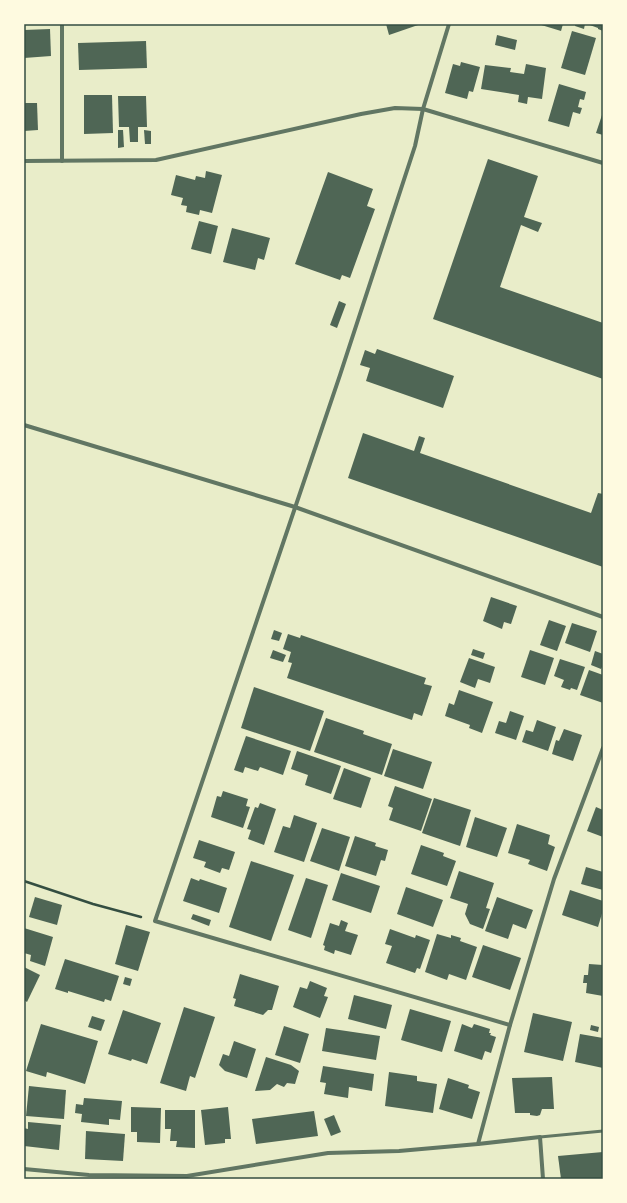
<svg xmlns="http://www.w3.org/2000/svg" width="627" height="1203" viewBox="0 0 627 1203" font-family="'Titillium Web',sans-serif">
  <rect width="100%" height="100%" fill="#e9edc9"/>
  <!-- building -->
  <g fill="#4f6655">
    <polygon points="386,24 421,24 389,35"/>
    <polygon points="538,24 563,24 561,31"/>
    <polygon points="575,24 585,24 584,29 575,26"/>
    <polygon points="587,24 603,24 603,31 598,29 598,28"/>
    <polygon points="50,29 51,56 24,58 24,30"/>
    <polygon points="572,31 596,38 585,75 561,68"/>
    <polygon points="497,35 517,40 515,50 495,45"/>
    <polygon points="146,41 147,68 79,70 78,43"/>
    <polygon points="461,62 480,67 473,92 469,91 467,99 445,93 453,64 460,66"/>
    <polygon points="526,64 546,68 542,99 528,97 527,104 518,102 519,95 481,89 485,65 511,68 510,72 524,74"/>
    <polygon points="559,84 586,92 584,100 580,99 578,107 582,108 580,114 573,112 569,127 548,121"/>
    <polygon points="84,95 112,95 113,133 84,134"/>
    <polygon points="118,96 146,96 147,127 138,127 138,142 130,142 129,127 119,127"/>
    <polygon points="24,103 37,103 38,130 24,131"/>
    <polygon points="603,112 603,135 596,133"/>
    <polygon points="118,130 123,130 124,147 118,148"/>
    <polygon points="144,130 151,131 151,144 145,144"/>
    <polygon points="488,159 538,176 524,217 542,223 538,232 521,225 500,287 603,323 603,379 433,319"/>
    <polygon points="206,171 222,175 212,213 200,210 199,215 186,212 187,206 181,205 183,198 171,195 176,175 195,180 196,176 205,178"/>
    <polygon points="328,172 373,189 367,206 375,209 350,278 342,275 340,280 295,264"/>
    <polygon points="199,221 218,226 211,254 191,249"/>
    <polygon points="232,228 270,238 264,260 258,258 255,270 223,262"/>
    <polygon points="339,301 346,304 337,328 330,325"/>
    <polygon points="377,349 454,376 443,408 366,381 370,368 360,365 365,350 375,354"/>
    <polygon points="363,433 414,451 419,436 425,438 420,453 591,513 598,493 603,494 603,567 348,478"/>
    <polygon points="491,597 517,606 511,624 504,622 502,629 483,621"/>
    <polygon points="549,620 566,626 557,651 540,645"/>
    <polygon points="572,623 597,631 590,652 565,643"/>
    <polygon points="274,630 282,633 279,641 271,639"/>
    <polygon points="288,634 300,638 301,635 426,678 424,684 432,686 422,716 414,713 412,720 287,678 292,663 288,662 291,652 283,649"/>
    <polygon points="473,649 485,653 483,659 471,655"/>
    <polygon points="273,650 286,655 283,662 270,658"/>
    <polygon points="530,650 554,658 545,685 521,677"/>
    <polygon points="595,651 603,654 603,665 601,669 591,665"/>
    <polygon points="469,658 495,667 490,683 478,679 475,688 460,682"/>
    <polygon points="560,659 585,667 577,690 571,688 570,690 561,687 564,680 554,676"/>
    <polygon points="589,670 603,675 603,703 580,695"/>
    <polygon points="254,687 324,711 310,751 241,728"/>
    <polygon points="459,690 493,702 482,733 469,728 470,725 445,716 449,703 454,705"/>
    <polygon points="510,711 524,716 516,740 495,733 499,721 506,723"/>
    <polygon points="326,718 364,731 363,734 392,744 382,775 314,752"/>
    <polygon points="537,720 556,727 548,751 522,742 526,730 533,732"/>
    <polygon points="564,729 582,735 573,761 552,754 556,740 559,741"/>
    <polygon points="246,736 291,751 283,775 260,767 258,771 245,767 243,773 234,770"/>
    <polygon points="393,749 432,762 423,789 384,776"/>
    <polygon points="297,751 341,766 331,794 305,785 308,775 291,769"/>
    <polygon points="344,768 371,778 361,808 333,799"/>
    <polygon points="395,786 432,799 421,831 389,820 393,808 388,806"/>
    <polygon points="223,791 248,799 246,806 250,807 243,828 211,817 217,796 221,797"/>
    <polygon points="434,798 471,810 460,846 422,833"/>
    <polygon points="260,803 276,809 264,845 248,839 251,830 247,829 255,807 258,808"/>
    <polygon points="596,807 603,810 603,837 587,831"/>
    <polygon points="294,815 317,823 304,862 274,852 283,826 290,828"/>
    <polygon points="475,817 507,828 497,857 466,847"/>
    <polygon points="517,824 550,835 548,844 555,847 547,871 528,864 530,860 508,853"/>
    <polygon points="322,828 350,837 339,871 310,861"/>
    <polygon points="355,836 376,843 375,846 388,850 385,861 381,860 376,876 345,866"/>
    <polygon points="199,840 235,852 229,870 222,868 220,873 204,867 206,862 193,858"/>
    <polygon points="421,845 444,853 443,856 456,861 447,886 411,874"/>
    <polygon points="251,861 294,875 271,941 229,927"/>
    <polygon points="586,867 603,872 603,890 581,884"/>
    <polygon points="459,871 494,883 486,908 490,909 483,929 470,924 465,914 468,904 450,898"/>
    <polygon points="341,873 380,886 371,913 332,900"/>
    <polygon points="191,878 199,881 200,879 227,888 219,913 183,901"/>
    <polygon points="306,878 328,885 311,938 288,930"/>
    <polygon points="406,887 443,900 433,927 397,914"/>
    <polygon points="570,890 603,901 603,910 598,927 562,915"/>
    <polygon points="35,897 62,905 57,925 29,917"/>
    <polygon points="497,897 533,910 526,929 513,924 508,939 485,931"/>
    <polygon points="193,914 211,920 209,926 191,919"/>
    <polygon points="341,920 348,923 345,931 358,935 351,955 335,950 334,954 324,950 325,946 323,945 330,923 339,926"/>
    <polygon points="126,925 150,932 138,971 115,964"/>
    <polygon points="24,928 53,937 45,966 30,961 31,955 24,953"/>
    <polygon points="390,929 415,938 416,935 430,940 420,969 417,968 415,973 386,963 392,946 385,944"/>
    <polygon points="437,934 451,938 451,935 461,938 460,941 477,947 466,980 449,974 447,980 425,972"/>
    <polygon points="483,945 521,958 510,990 472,977"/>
    <polygon points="65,959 119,976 111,1001 105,999 104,1002 68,991 68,993 55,989"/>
    <polygon points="589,964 603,965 603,996 586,993 587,983 583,983 584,975 588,975"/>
    <polygon points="24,967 40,975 27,1002 24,1000"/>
    <polygon points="240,974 279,986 272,1010 268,1010 263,1015 234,1006 236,999 233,998"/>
    <polygon points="125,977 132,979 130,986 123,984"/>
    <polygon points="310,981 327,988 324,996 328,997 320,1018 293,1007 300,987 307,989"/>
    <polygon points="354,995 392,1005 386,1029 348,1019"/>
    <polygon points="184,1007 215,1017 195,1078 190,1076 186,1091 160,1083"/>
    <polygon points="410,1009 451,1021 442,1052 401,1040"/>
    <polygon points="123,1010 161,1023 147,1064 132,1059 131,1061 108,1054"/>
    <polygon points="533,1013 572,1022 563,1061 524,1052"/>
    <polygon points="92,1016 105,1020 101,1031 88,1027"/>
    <polygon points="41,1024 98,1041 85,1084 47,1072 46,1077 26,1071"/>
    <polygon points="462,1024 472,1028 474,1024 490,1029 489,1033 491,1033 490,1035 496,1037 491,1053 485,1051 482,1060 454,1051"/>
    <polygon points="591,1025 599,1027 598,1032 590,1030"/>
    <polygon points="284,1026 309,1034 300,1063 275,1055"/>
    <polygon points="326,1028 380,1036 376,1060 322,1051"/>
    <polygon points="580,1034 603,1038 603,1068 575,1062"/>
    <polygon points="234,1041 256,1049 247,1078 225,1071 219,1065 223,1054 229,1056"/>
    <polygon points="266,1057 291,1065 299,1071 295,1084 287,1083 284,1087 277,1084 270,1090 255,1091"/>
    <polygon points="323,1066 374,1074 372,1091 349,1087 348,1098 324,1094 326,1083 320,1082"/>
    <polygon points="389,1072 417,1076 417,1081 437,1084 433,1113 385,1106"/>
    <polygon points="552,1077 554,1109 542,1109 540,1115 537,1116 530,1115 530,1113 515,1113 512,1078"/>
    <polygon points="448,1078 469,1085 468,1088 480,1092 472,1119 439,1109"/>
    <polygon points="29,1086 66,1090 64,1119 26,1116"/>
    <polygon points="84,1098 122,1101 120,1120 109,1119 109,1125 81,1122 82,1114 75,1113 76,1104 83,1105"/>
    <polygon points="131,1107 161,1108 160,1143 137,1142 137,1132 131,1132"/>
    <polygon points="228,1107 231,1139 225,1139 225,1143 205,1145 201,1110"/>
    <polygon points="165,1110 195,1110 195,1148 176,1147 177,1141 170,1141 171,1129 165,1129"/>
    <polygon points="314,1111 318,1136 256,1144 252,1119"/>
    <polygon points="334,1115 341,1132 331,1136 324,1119"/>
    <polygon points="28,1122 61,1125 59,1150 24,1146 24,1128 28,1129"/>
    <polygon points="86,1131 125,1134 123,1161 85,1159"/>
    <polygon points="603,1152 603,1179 561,1179 558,1156"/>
  </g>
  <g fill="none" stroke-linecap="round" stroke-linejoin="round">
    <!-- path -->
    <polyline stroke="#344e41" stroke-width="2.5" points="24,881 93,904 141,917"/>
    <!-- service -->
    <polyline stroke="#617663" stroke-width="3" points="540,1137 603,1131"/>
    <!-- minor -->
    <g stroke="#617663" stroke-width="4">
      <polyline points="62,24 62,161"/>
      <polyline points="449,24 423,109 415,146 340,375 155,921 510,1025 554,879 603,748"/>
      <polyline points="24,161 156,160 361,114 395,108 423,109 603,163"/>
      <polyline points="24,425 295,507 603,617"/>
      <polyline points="478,1144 510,1025"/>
      <polyline points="24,1169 89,1175 187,1176 328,1153 399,1151 478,1144 540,1137 543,1179"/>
    </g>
  </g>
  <!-- border -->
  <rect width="627" height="1203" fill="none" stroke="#fefae0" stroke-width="50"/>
  <rect x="25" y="25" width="577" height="1153" fill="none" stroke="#344e41" stroke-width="1.5"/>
</svg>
